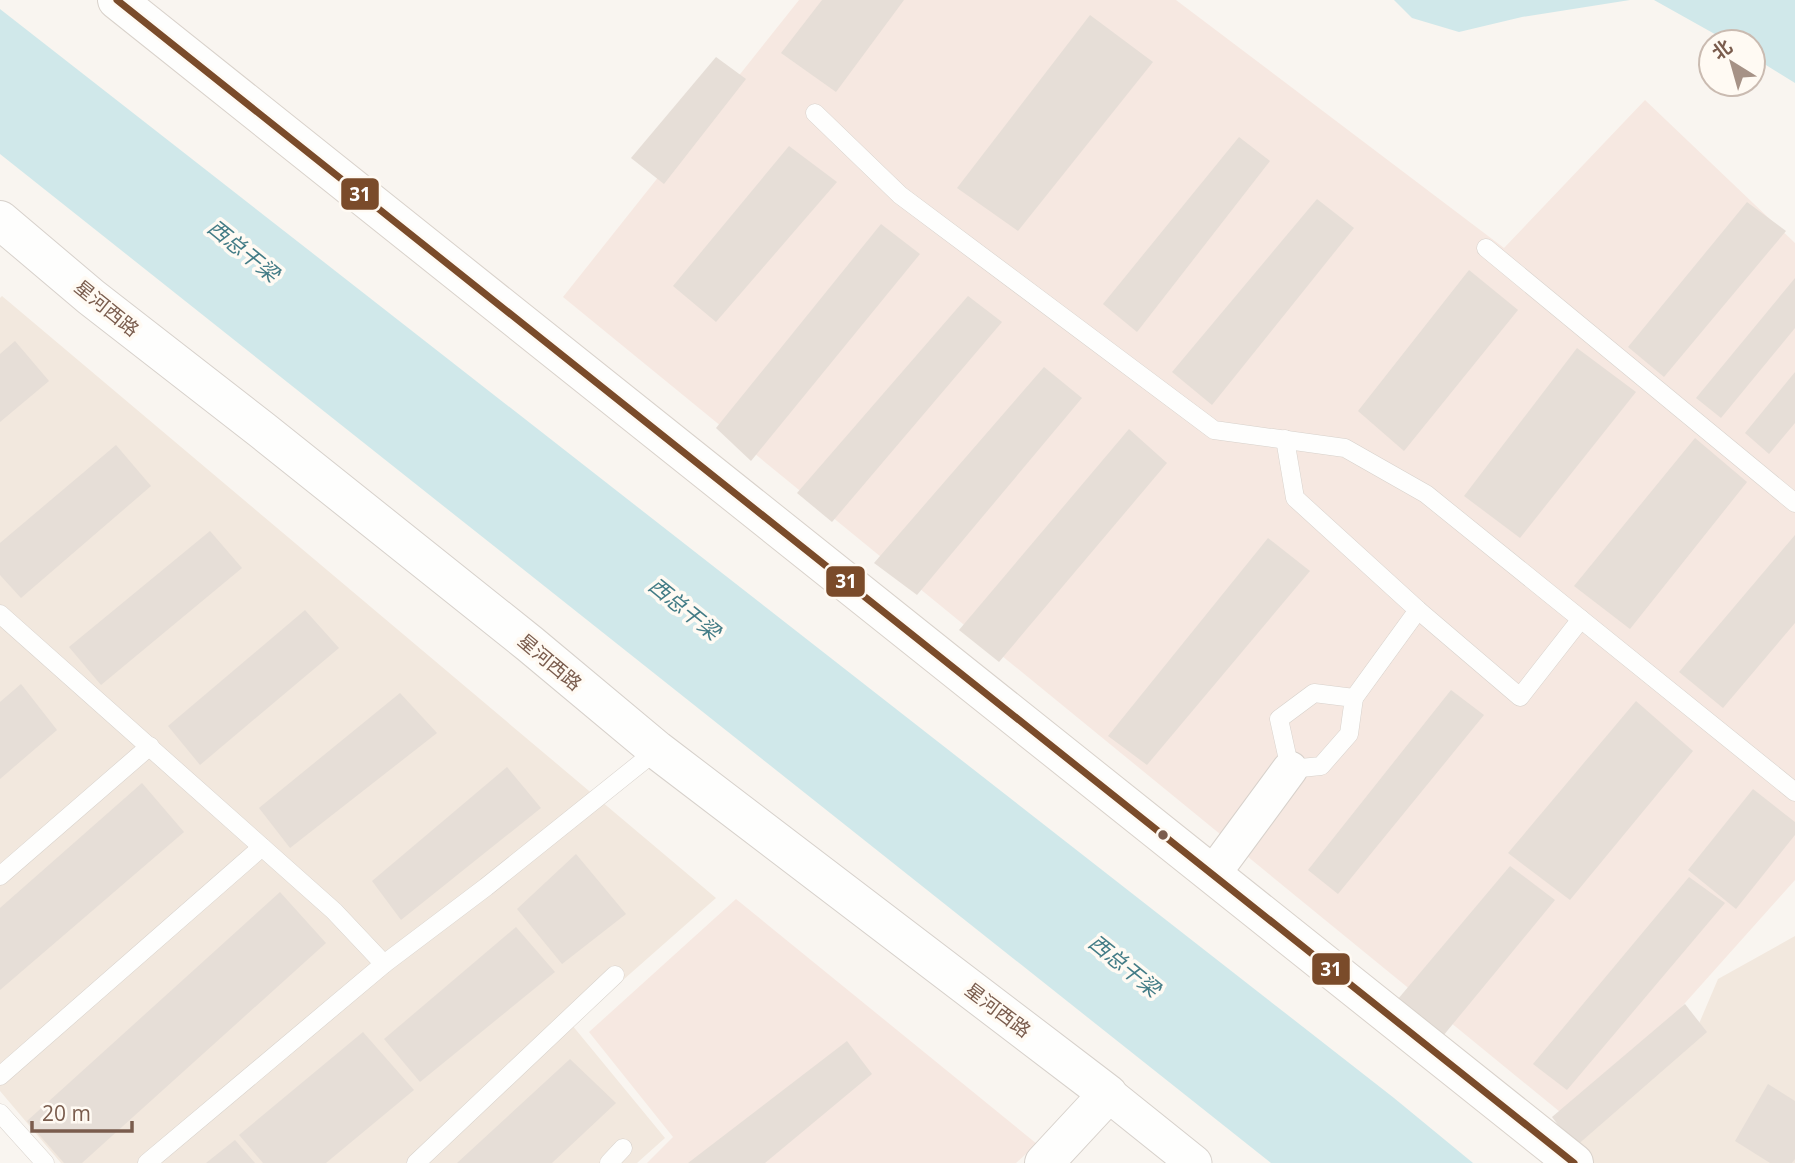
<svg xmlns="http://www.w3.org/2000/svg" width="1795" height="1163" viewBox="0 0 1795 1163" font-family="'Open Sans','Noto Sans SC',sans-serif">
  <rect width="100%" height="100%" fill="#f9f5f0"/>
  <!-- residential -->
  <g fill="#f2e8de">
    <polygon points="2,296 716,898 572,1025 665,1138 637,1163 61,1163 0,1091 0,298"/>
    <polygon points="1795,936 1795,1163 1588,1163 1567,1145 1698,1026 1718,979"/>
  </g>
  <!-- commercial -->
  <g fill="#f6e8e1">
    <polygon points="799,0 1176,0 1504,248 1645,100 1795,243 1795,880 1576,1125 563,297"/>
    <polygon points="736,899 1037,1144 1016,1163 647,1163 673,1137 589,1032"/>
  </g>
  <!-- water -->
  <g fill="#d0e8ea">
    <polygon points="1394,0 1630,0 1522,17 1459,32 1412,18"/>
    <polygon points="1654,0 1795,0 1795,83 1753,57 1753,42 1729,42"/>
    <polygon points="0,9 1394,1098 1473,1163 1271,1163 0,154"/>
  </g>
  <!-- building -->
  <g fill="#e6ded7">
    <polygon points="822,0 904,0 836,92 781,53"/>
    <polygon points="1090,15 1153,62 1018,231 957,188"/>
    <polygon points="716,57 746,79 664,184 631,158"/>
    <polygon points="1239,137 1270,161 1137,332 1103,304"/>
    <polygon points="789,146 837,182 716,322 673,286"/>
    <polygon points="1317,199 1354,228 1212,405 1172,372"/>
    <polygon points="1747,202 1786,231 1664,377 1628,347"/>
    <polygon points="881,224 920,254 751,461 716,428"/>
    <polygon points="1469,270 1518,310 1404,451 1358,411"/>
    <polygon points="1795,278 1795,328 1721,418 1696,398"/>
    <polygon points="968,296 1002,322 832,522 797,493"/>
    <polygon points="15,341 49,381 0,422 0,354"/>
    <polygon points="1577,348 1636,392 1520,538 1464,496"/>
    <polygon points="1044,367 1082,398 917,595 874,563"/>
    <polygon points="1795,372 1795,423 1769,454 1745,433"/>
    <polygon points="1129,429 1167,463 999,662 959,630"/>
    <polygon points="1695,438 1747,482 1630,629 1574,586"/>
    <polygon points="116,445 151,486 21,598 0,575 0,543"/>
    <polygon points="210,531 242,568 101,685 69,647"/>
    <polygon points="1795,535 1795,623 1723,708 1679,672"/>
    <polygon points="1268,538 1310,571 1147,765 1108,736"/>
    <polygon points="305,610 339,648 200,765 168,726"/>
    <polygon points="21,684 57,730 0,779 0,702"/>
    <polygon points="1451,690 1484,715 1338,894 1308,870"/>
    <polygon points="400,693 437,733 290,848 259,808"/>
    <polygon points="1636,701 1693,751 1570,900 1508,853"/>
    <polygon points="507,767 541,808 401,920 372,881"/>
    <polygon points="142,783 184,832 0,990 0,908"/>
    <polygon points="1753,789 1795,822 1795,835 1736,909 1688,870"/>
    <polygon points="576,854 626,914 562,964 517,909"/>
    <polygon points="1510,866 1555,900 1443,1036 1398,999"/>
    <polygon points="1689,877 1725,903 1567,1090 1533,1064"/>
    <polygon points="280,892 326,943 82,1163 64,1163 27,1121"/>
    <polygon points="516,927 555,972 420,1082 384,1039"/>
    <polygon points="1685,1004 1707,1032 1575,1147 1552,1117"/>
    <polygon points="363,1032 414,1090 326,1163 263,1163 239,1135"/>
    <polygon points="847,1041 872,1074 765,1163 688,1163"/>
    <polygon points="570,1059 616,1103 552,1163 457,1163"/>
    <polygon points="1768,1084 1795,1101 1795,1159 1792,1163 1770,1163 1735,1141"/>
    <polygon points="235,1140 255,1163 206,1163"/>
  </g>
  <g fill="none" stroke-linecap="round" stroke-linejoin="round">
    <defs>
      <g id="service">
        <polyline points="815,113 900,195 1214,430 1345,448 1426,494 1795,792"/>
        <polyline points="1486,248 1795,503"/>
        <polyline points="1285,439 1295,498 1418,610 1520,697 1581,619"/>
        <polyline points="0,614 334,911 384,964 147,1163"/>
        <polygon points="1314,693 1354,698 1349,734 1321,766 1290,769 1279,719"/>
        <polyline points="1354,698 1418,610"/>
        <polyline points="0,876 150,746"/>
        <polyline points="384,964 486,887 657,750"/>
        <polyline points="0,1076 262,847"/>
        <polyline points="0,1113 45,1163"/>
        <polyline points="416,1163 615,975"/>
        <polyline points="609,1163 623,1148"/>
      </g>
      <g id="minor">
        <polyline points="1212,875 1290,769"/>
        <polyline points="1108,1094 1194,1163"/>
      </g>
      <polyline id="tertiary" points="0,220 91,297 262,430 530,644 657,750 1108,1094 1044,1163"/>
      <polyline id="secondary" points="117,0 1574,1163"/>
    </defs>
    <!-- service casing -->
    <use href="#service" stroke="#d7d1cb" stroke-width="19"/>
    <!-- minor casing -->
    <use href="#minor" stroke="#d7d1cb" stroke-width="37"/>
    <!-- tertiary casing -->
    <use href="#tertiary" stroke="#d7d1cb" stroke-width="40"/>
    <!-- secondary casing -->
    <use href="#secondary" stroke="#d9d2cb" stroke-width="40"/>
    <!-- service -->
    <use href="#service" stroke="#fefefd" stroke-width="18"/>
    <!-- minor -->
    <use href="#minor" stroke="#fefefd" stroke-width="35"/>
    <!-- tertiary -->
    <use href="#tertiary" stroke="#fefefd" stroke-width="38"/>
    <!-- secondary -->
    <use href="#secondary" stroke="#fefefd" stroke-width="38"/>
    <defs>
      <polyline id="bus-1" points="117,0 1574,1163"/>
    </defs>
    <!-- bus-1 casing -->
    <use href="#bus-1" stroke="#fffaf3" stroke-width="12"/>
    <!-- bus-1 -->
    <use href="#bus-1" stroke="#7a4b2a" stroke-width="7"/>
  </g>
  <!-- markers -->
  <circle fill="#7a5c4d" stroke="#fffaf3" stroke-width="2.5" cx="1163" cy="835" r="6"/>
  <g text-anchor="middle" stroke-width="7" stroke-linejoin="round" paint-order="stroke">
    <!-- street labels -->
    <g font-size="19" fill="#7a5c4d" stroke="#fffaf3">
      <text transform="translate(107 308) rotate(39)" y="7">星河西路</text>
      <text transform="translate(550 662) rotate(40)" y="7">星河西路</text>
      <text transform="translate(998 1010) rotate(37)" y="7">星河西路</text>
    </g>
    <!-- water labels -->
    <g font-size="21" font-style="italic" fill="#437c86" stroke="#fffaf3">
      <text transform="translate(243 251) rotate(39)" y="7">西总干梁</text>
      <text transform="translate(684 609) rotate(39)" y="7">西总干梁</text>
      <text transform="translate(1124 966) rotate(39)" y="7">西总干梁</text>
    </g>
  </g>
  <g stroke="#fffaf3" stroke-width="2.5">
    <rect x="340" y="177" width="40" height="34" rx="7" fill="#7a4b2a"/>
    <rect x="825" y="565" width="41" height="33" rx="7" fill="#7a4b2a"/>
    <rect x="1311" y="952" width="40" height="34" rx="7" fill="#7a4b2a"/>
  </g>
  <g font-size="19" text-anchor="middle" font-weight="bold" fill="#fff">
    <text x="360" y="201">31</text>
    <text x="846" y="588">31</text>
    <text x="1331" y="976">31</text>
  </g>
  <!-- north arrow -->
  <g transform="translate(1732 63) rotate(323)"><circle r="33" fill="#fffaf3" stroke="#cabbb1" stroke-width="2"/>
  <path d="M0-5L12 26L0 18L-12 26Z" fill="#a69286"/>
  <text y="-10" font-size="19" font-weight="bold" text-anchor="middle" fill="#7a5c4d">北</text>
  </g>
  <!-- scale -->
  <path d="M32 1121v10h100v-10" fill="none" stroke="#7a5c4d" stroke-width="3.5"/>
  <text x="42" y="1121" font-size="21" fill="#7a5c4d" stroke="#fffaf3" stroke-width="5" paint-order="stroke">20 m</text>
</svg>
